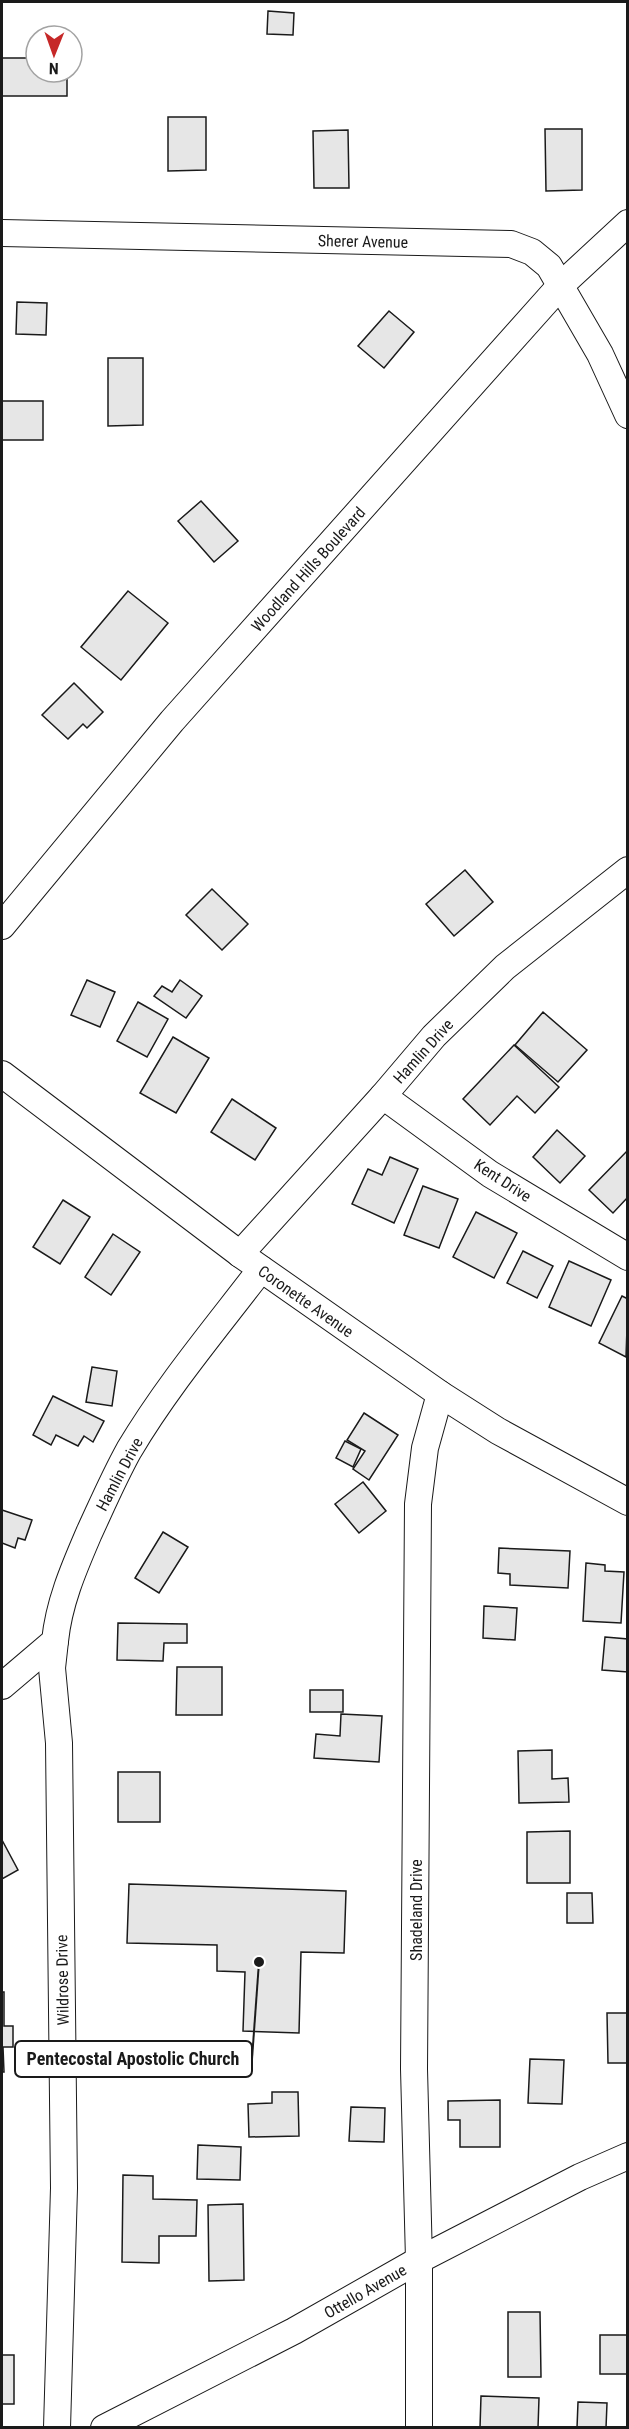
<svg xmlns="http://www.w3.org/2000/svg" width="629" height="2429" viewBox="0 0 629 2429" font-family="'Roboto Condensed',sans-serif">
  <rect width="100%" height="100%" fill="#fff"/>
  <!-- building -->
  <g fill="#e6e6e6" stroke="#1a1a1a" stroke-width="1.5">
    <polygon points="268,11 294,13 293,35 267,34"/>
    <polygon points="2,58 36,58 36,72 67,72 67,96 2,96"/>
    <polygon points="168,117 206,117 206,170 168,171"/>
    <polygon points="545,129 582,129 582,190 546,191"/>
    <polygon points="348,130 349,188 314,188 313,131"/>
    <polygon points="17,302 47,303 46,335 16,334"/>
    <polygon points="389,311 414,332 384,368 358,346"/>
    <polygon points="108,358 143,358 143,425 108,426"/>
    <rect x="2" y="401" width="41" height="39"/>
    <polygon points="201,501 238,541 214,562 178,521"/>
    <polygon points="128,591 168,623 121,680 81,647"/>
    <polygon points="74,683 103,712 87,728 83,724 68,739 42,715"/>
    <polygon points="465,870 493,902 454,936 426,904"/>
    <polygon points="212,889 248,924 222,950 186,915"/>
    <polygon points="87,980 115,992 100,1027 71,1015"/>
    <polygon points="180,980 202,996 186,1018 154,996 162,986 172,992"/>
    <polygon points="138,1002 168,1019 147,1057 117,1041"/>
    <polygon points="543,1012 587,1050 558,1082 515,1045"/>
    <polygon points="173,1037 209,1058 176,1113 140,1093"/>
    <polygon points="514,1045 559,1087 535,1113 517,1096 490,1125 463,1099"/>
    <polygon points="232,1099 276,1128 255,1160 211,1132"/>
    <polygon points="557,1130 585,1156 560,1183 533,1157"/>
    <polygon points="628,1150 628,1197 613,1213 589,1190"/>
    <polygon points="390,1157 418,1169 394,1223 352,1204 368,1169 382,1175"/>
    <polygon points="423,1186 458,1199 439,1248 404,1235"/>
    <polygon points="63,1200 90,1217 60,1264 33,1247"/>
    <polygon points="476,1212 517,1233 494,1278 453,1257"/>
    <polygon points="113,1234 140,1252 111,1295 85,1277"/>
    <polygon points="523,1251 553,1266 537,1298 507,1283"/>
    <polygon points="569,1261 611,1280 591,1326 549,1307"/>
    <polygon points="622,1296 628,1299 626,1357 599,1343"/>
    <polygon points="92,1367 117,1371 112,1406 86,1402"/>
    <polygon points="53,1396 104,1421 93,1442 84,1436 78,1446 56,1435 51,1445 33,1435"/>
    <polygon points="364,1413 398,1435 369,1480 353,1469 365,1451 347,1440"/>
    <polygon points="345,1441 361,1449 353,1467 336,1458"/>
    <polygon points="363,1482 386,1511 359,1533 335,1504"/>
    <polygon points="2,1510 32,1520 25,1540 18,1538 15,1548 2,1543"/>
    <polygon points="163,1532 188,1547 159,1593 135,1578"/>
    <polygon points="499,1548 570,1551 568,1588 510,1585 510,1574 498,1573"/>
    <polygon points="586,1563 605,1565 605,1571 624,1572 621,1623 583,1621"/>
    <polygon points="484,1606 517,1608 515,1640 483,1638"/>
    <polygon points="118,1623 187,1624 187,1643 164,1643 163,1661 117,1660"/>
    <polygon points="605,1637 628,1639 628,1672 602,1670"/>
    <polygon points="177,1667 222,1667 222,1715 176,1715"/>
    <rect x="310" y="1690" width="33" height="22"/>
    <polygon points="341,1714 382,1716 379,1762 314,1758 316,1734 340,1736"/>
    <polygon points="552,1750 552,1779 568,1778 569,1802 519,1803 518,1751"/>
    <rect x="118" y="1772" width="42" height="50"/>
    <polygon points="570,1831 570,1883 527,1883 527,1832"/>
    <polygon points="2,1840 18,1870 2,1879"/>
    <polygon points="129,1884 346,1891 344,1953 301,1952 299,2033 243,2031 245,1972 217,1971 217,1945 127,1943"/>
    <polygon points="567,1893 592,1893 593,1923 567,1923"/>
    <polygon points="2,1992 4,1992 4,2026 13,2026 13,2047 3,2047 4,2072 2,2072"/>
    <polygon points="607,2013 628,2013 628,2063 608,2063"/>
    <polygon points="530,2059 564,2060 562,2104 528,2103"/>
    <polygon points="272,2092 298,2092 299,2136 249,2137 248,2104 272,2103"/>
    <polygon points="500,2100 500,2147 460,2147 460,2120 448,2120 448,2101"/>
    <polygon points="351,2107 385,2108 384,2142 349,2141"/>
    <polygon points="198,2145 241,2147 240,2180 197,2179"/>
    <polygon points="123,2175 153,2176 153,2199 197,2200 196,2236 159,2236 159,2263 122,2262"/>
    <polygon points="243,2204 244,2280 209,2281 208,2205"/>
    <polygon points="508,2312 540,2312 541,2377 508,2377"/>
    <rect x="600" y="2335" width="28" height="39"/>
    <rect x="2" y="2355" width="12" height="49"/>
    <polygon points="481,2396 539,2398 538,2428 480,2428"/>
    <polygon points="578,2402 607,2403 606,2428 577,2428"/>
  </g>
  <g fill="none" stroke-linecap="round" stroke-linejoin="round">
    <defs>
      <g id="minor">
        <polyline points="2,233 511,244 532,252 549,266 600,354 628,415"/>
        <polyline points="2,926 172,721 560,286 628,223"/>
        <polyline points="2,1074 240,1254 440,1394 498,1431 628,1502"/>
        <polyline points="383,1096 490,1174 628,1257"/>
        <polyline points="240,1254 383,1096 434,1036 505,967 628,870"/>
        <polyline points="55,1641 52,1668 59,1743 64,2188 57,2428"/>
        <path d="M 2,1686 L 55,1641 C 59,1602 74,1568 89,1533 C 102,1505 114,1477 129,1450 C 167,1386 216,1328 261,1269"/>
        <polyline points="104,2428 294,2331 419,2260 580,2177 628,2156"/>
        <polyline points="419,2428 419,2260 414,2069 418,1504 425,1448 440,1394"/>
      </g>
    </defs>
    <!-- minor casing -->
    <use href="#minor" stroke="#1a1a1a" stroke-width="28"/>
    <!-- minor -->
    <use href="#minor" stroke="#fff" stroke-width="26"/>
  </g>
  <g text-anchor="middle" stroke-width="4.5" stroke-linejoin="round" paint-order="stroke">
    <!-- street labels -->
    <g font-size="16" fill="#1a1a1a" stroke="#fff">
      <text transform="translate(363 241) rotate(1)" y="6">Sherer Avenue</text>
      <text transform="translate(308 569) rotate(-48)" y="6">Woodland Hills Boulevard</text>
      <text transform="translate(423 1051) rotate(-48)" y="6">Hamlin Drive</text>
      <text transform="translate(503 1180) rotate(33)" y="6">Kent Drive</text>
      <text transform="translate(306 1301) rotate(35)" y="6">Coronette Avenue</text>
      <text transform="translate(119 1474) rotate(-62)" y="6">Hamlin Drive</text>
      <text transform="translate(416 1910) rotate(-90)" y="6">Shadeland Drive</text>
      <text transform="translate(62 1980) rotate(-91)" y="6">Wildrose Drive</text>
      <text transform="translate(365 2291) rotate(-30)" y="6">Ottello Avenue</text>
    </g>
  </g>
  <!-- callouts -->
  <path fill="none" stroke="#1a1a1a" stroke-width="2" d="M259 1962L252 2059"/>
  <circle fill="#1a1a1a" stroke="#fff" stroke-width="2" cx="259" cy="1962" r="6"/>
  <rect fill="#fff" stroke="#1a1a1a" stroke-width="2" x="15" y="2041" width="237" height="36" rx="6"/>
  <g font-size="18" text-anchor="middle" font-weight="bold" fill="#1a1a1a">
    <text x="133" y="2065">Pentecostal Apostolic Church</text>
  </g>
  <!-- border -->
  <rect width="629" height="2429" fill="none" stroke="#1a1a1a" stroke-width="6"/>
  <!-- north arrow -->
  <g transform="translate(54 54) rotate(181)"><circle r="28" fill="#ffffff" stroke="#a3a3a3" stroke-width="1.5"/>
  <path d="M0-4.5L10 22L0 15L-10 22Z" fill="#c62828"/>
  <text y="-9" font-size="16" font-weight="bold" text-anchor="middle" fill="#1a1a1a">N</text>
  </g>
</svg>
